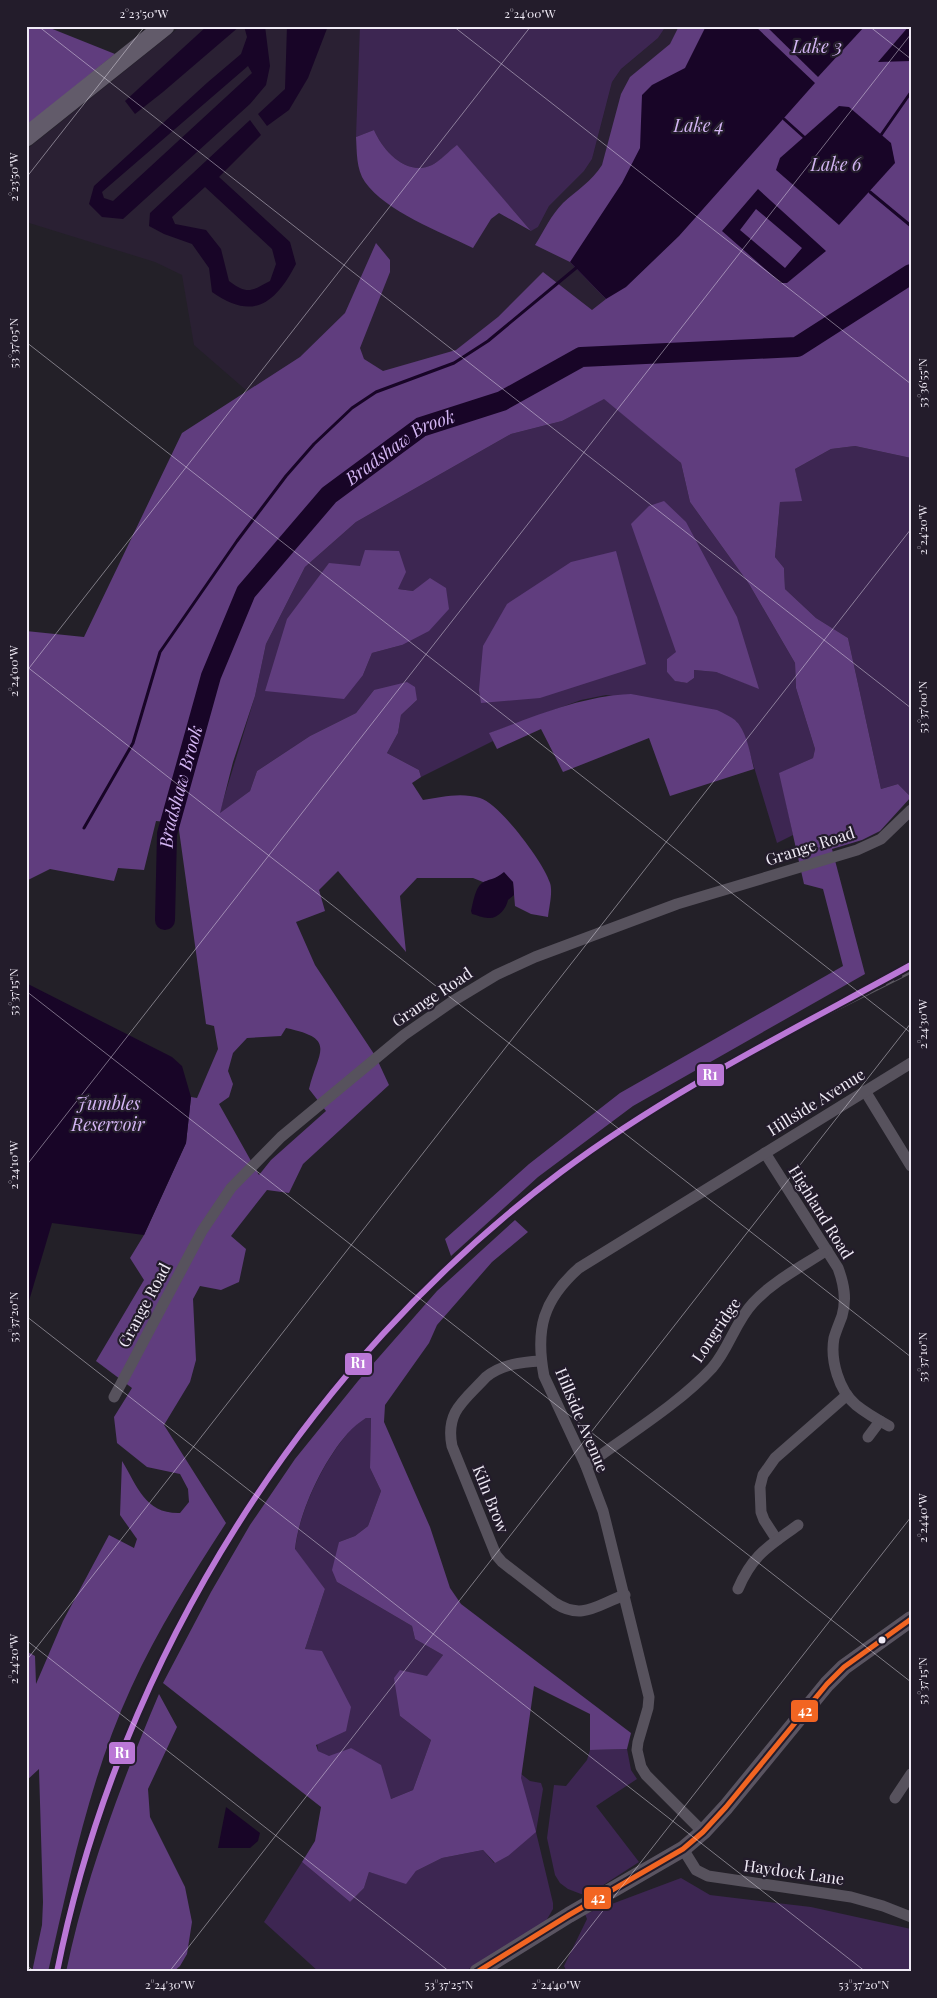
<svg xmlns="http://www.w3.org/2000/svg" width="937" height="1998" viewBox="0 0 937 1998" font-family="'Playfair Display',serif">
  <rect width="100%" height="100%" fill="#232028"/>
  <!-- built -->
  <polygon fill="#2a2033" points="181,26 368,26 491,219 499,213 530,231 538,227 549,206 584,171 592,159 612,82 621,69 658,38 666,26 911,26 911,203 366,399 247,391 194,345 182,275 155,262 26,222 26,150"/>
  <!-- green -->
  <g fill="#3d2652" fill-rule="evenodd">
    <path d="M 360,26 L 666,26 L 658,38 L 621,69 L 612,82 L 592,159 L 584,171 L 549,206 L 538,227 L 531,231 L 457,146 C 449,152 440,161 432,165 C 407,177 383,151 374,130 L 356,137 Z"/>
    <path d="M 604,398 L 681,463 L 690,502 L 749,584 L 795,663 L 796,688 L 815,749 L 813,758 L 780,773 L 793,835 L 777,843 L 744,734 L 736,721 L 717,711 L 606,695 L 581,700 L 490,733 L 493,741 L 421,777 L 419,770 L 387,753 L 398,733 L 401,715 L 417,700 L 374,690 L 356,713 L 310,736 L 257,771 L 250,791 L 219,814 L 255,696 L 266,644 L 305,567 L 356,522 L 511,434 L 562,421 ZM 360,566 L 398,589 L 413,591 L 402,645 L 372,653 L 363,675 ZM 676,653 L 758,688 L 716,672 L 694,670 L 694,678 L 687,683 L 676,681 L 667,672 L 667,659 Z"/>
    <polygon points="855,446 911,458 911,797 898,784 881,789 848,638 816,618 785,589 784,568 775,557 780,502 801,500 795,469 831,449"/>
    <path d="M 366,1418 L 371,1418 L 370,1468 L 381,1491 L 368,1526 L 355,1536 L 339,1542 L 337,1582 L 412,1626 L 415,1639 L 443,1655 L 427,1677 L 400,1670 L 400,1716 L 431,1740 L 413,1790 L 391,1799 L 351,1748 L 329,1757 L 318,1751 L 305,1649 L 325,1589 L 295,1550 C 299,1512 323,1462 348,1433 C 352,1427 360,1422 366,1418 Z"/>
    <polygon points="627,1749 631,1770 637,1779 596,1806 639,1862 588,1895 581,1894 568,1889 560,1883 555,1875 547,1838 554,1785 566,1786 587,1760 590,1750"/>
    <polygon points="521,1774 530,1781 541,1783 543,1789 536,1832 553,1903 553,1909 546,1921 464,1972 319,1972 264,1922 302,1862 350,1902 364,1888 369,1872 406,1883 416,1871 442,1858 483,1850 494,1863 508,1856"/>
    <polygon points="681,1878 710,1895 811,1907 911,1929 911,1972 567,1972 564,1966 587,1919 585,1914"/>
  </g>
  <!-- forest -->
  <g fill="#603d7e" fill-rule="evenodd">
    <polygon points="26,26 45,26 115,54 26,126"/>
    <path d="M 679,26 L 911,26 L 911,458 L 855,446 L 831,449 L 795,469 L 802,501 L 780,502 L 775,557 L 784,568 L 785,589 L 816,618 L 848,638 L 881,789 L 898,784 L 911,797 L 880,831 L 862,840 L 832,849 L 865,974 L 633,1106 L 538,1177 L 451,1256 L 445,1239 L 529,1164 L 620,1093 L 843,966 L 823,889 L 804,884 L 779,773 L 813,758 L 815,749 L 796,688 L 795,663 L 749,584 L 690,502 L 681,463 L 604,399 L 562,421 L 511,434 L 356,522 L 305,567 L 266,644 L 255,696 L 233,762 L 220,813 L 250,791 L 257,771 L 310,736 L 356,713 L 374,690 L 407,682 L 415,687 L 417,700 L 401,715 L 398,733 L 387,753 L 419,770 L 421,777 L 412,783 L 423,800 C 441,797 461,792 480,798 C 500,804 544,863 550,883 C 553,892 549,907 548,917 L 531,914 L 515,906 L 513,882 L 499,876 L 493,880 L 483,882 L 473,878 L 417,878 L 400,896 L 406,952 L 338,871 L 319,890 L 325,911 L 296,922 L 315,965 L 376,1057 L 389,1085 L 303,1164 L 289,1193 L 267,1190 L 231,1236 L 246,1249 L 239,1282 L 221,1290 L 200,1286 L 193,1299 L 196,1360 L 190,1382 L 164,1425 L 226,1523 C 191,1577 158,1629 131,1688 C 90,1777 70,1876 48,1972 L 32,1972 L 42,1925 L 43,1902 L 39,1769 L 26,1781 L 26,1651 L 35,1656 L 36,1684 L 63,1621 L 109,1535 L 134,1548 L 137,1539 L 120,1515 L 122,1461 C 138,1487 145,1514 180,1513 L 189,1502 L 188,1489 L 180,1474 L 147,1467 L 117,1443 L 114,1417 L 132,1388 L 96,1361 L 144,1280 L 130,1258 L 144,1235 L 186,1143 L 191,1097 L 197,1098 L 218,1049 L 214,1026 L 206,1024 L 178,823 L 156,821 L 144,870 L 118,868 L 114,881 L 50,869 L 26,881 L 26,631 L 84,637 L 182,433 L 300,357 L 345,313 L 376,243 L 390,260 L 390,272 L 360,348 L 364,359 L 383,371 L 456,350 L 498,317 L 543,272 L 592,310 L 606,299 L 570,262 L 535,245 C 544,231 551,215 563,203 C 576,191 592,181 602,165 L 621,94 L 630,77 L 670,44 ZM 286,1028 C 338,1039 318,1051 309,1089 L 326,1111 L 271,1160 L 259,1175 L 219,1104 L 229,1097 L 233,1084 L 228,1071 L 233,1053 L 247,1038 L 281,1036 Z"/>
    <path d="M 374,130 C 383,151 407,177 432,165 C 440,161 449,151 457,145 L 531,231 L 499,213 L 491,219 L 473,248 C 441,232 385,211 365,182 C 356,169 357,152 356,137 Z"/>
    <polygon points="664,501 686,522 737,617 759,689 716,672 694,670 694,678 687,683 675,681 667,672 667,659 676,652 631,524 649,506"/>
    <polygon points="365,550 399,551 406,572 398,589 413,591 430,578 446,588 449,609 429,631 402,645 372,653 363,675 344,699 265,691 287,619 329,563 360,566"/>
    <polygon points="616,551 646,664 540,698 481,703 479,690 483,646 507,604 571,562"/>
    <path d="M 631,694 L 717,710 C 723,713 730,716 735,720 C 747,731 750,754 754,769 L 670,796 L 649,738 L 563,772 L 541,729 L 497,749 L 489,733 C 536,716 581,696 631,694 Z"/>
    <path d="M 515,1220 L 528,1232 L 492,1262 L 437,1325 L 429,1343 L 385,1405 L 384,1422 L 430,1527 L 450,1588 L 461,1604 L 631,1733 L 627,1749 L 590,1750 L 590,1714 L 534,1686 L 521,1778 L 536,1832 L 508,1856 L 495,1863 L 483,1850 L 442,1858 L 416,1871 L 406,1884 L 369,1872 L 364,1888 L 350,1902 L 302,1862 L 315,1841 L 321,1807 L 163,1683 L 211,1592 L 250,1525 L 295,1459 L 358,1381 L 437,1291 ZM 366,1418 L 371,1418 L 370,1468 L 381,1491 L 368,1526 L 355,1536 L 339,1542 L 332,1570 L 337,1582 L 412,1626 L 415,1639 L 443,1655 L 427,1676 L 400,1670 L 394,1678 L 400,1716 L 431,1740 L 413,1790 L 391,1799 L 381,1765 L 351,1748 L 329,1756 L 318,1751 L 316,1745 L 346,1731 L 351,1707 L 322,1651 L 305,1649 L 325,1589 L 295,1549 C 299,1512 323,1461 348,1433 C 353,1427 360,1422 366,1418 Z"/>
    <path d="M 159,1694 L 177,1727 L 148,1789 L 150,1817 L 185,1887 L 192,1922 L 187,1954 L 180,1966 L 173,1972 L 66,1972 C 86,1876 121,1784 159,1694 Z"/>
  </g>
  <!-- water -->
  <g fill="#180527" fill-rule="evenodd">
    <polygon points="207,26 240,26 163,92 135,114 125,101"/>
    <path d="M 244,26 L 265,26 L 270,66 L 266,85 L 250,104 L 123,219 L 102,217 L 89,204 L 94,186 L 208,82 L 241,54 L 247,37 ZM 248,66 L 252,73 L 113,201 L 104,198 L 102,192 Z"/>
    <polygon points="287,26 328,26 308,78 289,110 267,126 258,114 285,89"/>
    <polygon points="706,26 755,26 815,83 679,236 626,287 606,299 570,262 622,183 640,148 642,95 652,85 685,68"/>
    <polygon points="766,26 865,26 818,77"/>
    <polygon points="909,26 911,26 911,61 878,62"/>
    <polygon points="839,106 849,107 891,143 895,163 839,225 776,170 780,158"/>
    <path d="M 250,120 L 261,135 L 219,177 L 290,242 L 296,264 C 275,304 253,321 212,292 L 209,268 L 192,244 L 164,234 L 149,226 L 150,213 ZM 205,187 L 272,249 L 276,264 L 270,281 C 251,291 248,295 229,281 L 221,249 L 206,230 L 175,224 L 172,217 Z"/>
    <path d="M 758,189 L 826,251 L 787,283 L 781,283 L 722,231 ZM 756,209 L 802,248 L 785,268 L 740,230 Z"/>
    <path d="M 504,872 L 513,882 L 514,895 L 508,900 C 506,909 498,919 488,918 C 483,918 477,915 472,914 L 471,911 C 473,903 475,888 482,883 C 488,879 495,880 504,872 Z"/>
    <polygon points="26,983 172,1057 182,1066 191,1097 186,1143 144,1235 52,1223 26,1311"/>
    <polygon points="226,1807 260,1833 258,1841 250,1848 218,1848"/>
  </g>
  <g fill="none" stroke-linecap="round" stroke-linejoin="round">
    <!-- stream -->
    <g stroke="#180527" stroke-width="3">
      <polyline points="784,119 804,137"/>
      <polyline points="881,135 911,92"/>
      <polyline points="870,192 911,226"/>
      <polyline points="84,828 133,743 160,652 237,541 286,476 314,444 352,408 376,392 454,363 488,341 576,268"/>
    </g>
    <!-- river -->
    <path stroke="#180527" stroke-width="20" id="s1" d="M 165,920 L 167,834 L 211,676 L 246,592 L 329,495 L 421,427 L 502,401 L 581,357 L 797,347 L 911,274"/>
    <!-- minor -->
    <g stroke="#57525d" stroke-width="11">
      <polyline points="865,1091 911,1166"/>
      <path d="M 765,1153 L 838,1268 C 844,1284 847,1299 842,1316 C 839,1324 836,1331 834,1338 C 830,1360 839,1391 856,1405 C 866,1413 878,1420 889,1426"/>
      <path d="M 541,1361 C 522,1362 502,1364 486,1377 C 465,1400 445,1411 452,1446 L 496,1555 L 502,1562 L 555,1603 C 583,1621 598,1604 625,1595"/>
      <polyline points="114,1397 202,1231 231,1188 281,1137 404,1035 453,1001 496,975 535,957 677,904 857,850 881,839 911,810"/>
      <polyline points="868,1437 880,1421"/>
      <path d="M 586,1466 C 626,1436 679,1404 712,1368 C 729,1349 735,1322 753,1303 C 773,1281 803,1266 827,1250"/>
      <polyline points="777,1540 764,1520 761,1512 760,1487 763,1475 775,1458 847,1395"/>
      <path d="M 738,1589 C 753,1554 768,1547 798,1525"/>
      <polyline points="895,1798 911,1774"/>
      <path d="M 703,1832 L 646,1775 L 641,1767 L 637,1750 L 638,1742 L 648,1708 L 649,1697 L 603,1511 L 586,1466 L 544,1376 C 535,1329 543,1300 579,1268 L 911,1063"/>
      <polyline points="683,1849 696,1870 708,1876 851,1897 883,1906 911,1917"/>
    </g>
    <!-- secondary -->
    <polyline stroke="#5a5461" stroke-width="16" points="477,1972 569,1915 683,1849 703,1832 726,1807 827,1684 844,1667 911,1619"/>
    <!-- primary -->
    <polyline stroke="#625b6a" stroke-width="19" points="26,137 165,26"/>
    <defs>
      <polyline id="rail" points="781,1036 911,971"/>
    </defs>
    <!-- rail casing -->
    <use href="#rail" stroke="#5a575f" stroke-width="5"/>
    <!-- rail -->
    <use href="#rail" stroke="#231c2b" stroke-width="3" stroke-dasharray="9" stroke-linecap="butt"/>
    <defs>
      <polyline id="bus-1" points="477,1972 569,1915 683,1849 703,1832 726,1807 827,1684 844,1667 911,1619"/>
    </defs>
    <!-- bus-1 casing -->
    <use href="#bus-1" stroke="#231c2b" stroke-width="9"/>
    <!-- bus-1 -->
    <use href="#bus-1" stroke="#f26522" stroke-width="5"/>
    <defs>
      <path id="rail-1" d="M 57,1972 C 119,1659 306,1363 561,1172 C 669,1091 793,1030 911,965"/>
    </defs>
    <!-- rail-1 casing -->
    <use href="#rail-1" stroke="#231c2b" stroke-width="10"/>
    <!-- rail-1 -->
    <use href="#rail-1" stroke="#ba77d6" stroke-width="6"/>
  </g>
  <!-- ticks -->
  <path fill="none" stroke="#f0ebf6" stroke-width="1" stroke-opacity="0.45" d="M 38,26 L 911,708M 453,26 L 911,384M 869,26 L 911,59M 26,178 L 145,26M 26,342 L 911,1033M 26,666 L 911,1357M 26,672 L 531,26M 26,991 L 911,1682M 26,1166 L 911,34M 26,1316 L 866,1972M 26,1640 L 450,1972M 26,1661 L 911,529M 26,1965 L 35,1972M 169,1972 L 911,1023M 555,1972 L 911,1517"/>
  <!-- markers -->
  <circle fill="#f0ebf6" stroke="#231c2b" stroke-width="2" cx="882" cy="1640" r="4.5"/>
  <g text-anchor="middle" stroke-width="4.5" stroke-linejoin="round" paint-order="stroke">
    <!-- street labels -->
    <g font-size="16" fill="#f0ebf6" stroke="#231c2b">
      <text transform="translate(810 846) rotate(-18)" y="6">Grange Road</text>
      <text transform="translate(432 997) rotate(-34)" y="6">Grange Road</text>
      <text transform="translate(816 1102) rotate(-32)" y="6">Hillside Avenue</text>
      <text transform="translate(821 1212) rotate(58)" y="6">Highland Road</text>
      <text transform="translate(144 1305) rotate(-62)" y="6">Grange Road</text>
      <text transform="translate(716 1330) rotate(-56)" y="6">Longridge</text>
      <text transform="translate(582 1420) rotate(67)" y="6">Hillside Avenue</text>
      <text transform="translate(491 1499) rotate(68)" y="6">Kiln Brow</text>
      <text transform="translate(794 1872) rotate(8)" y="6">Haydock Lane</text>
    </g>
    <!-- water labels -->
    <g font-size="18" font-style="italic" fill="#d3b5f3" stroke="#231c2b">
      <text x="817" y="53">Lake 3</text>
      <text x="699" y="132">Lake 4</text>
      <text x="836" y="171">Lake 6</text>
      <text dy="6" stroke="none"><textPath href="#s1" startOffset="555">Bradshaw Brook</textPath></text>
      <text dy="6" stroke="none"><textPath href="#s1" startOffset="135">Bradshaw Brook</textPath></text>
      <text x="108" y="1110">Jumbles<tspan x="108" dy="21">Reservoir</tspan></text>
    </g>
  </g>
  <g stroke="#231c2b" stroke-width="2">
    <rect x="696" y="1063" width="29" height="24" rx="5" fill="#ba77d6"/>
    <rect x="344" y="1352" width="29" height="24" rx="5" fill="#ba77d6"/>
    <rect x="790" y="1699" width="29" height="24" rx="5" fill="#f26522"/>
    <rect x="108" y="1741" width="28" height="24" rx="5" fill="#ba77d6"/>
    <rect x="583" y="1886" width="29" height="24" rx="5" fill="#f26522"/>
  </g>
  <g font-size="14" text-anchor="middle" font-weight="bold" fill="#fff">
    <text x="710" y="1080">R1</text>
    <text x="358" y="1368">R1</text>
    <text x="805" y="1716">42</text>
    <text x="122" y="1758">R1</text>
    <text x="598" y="1903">42</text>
  </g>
  <!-- border -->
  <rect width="937" height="1998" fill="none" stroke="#231c2b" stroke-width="55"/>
  <rect x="28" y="28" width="882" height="1942" fill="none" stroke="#f0ebf6" stroke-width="2"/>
  <g font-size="12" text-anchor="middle" fill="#f0ebf6">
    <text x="144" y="18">2°23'50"W</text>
    <text x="530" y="18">2°24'00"W</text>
    <text transform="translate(14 177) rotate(-90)" y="4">2°23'50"W</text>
    <text transform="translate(14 343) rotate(-90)" y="4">53°37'05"N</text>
    <text transform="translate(923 383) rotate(-90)" y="4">53°36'55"N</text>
    <text transform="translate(923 530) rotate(-90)" y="4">2°24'20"W</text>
    <text transform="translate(14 671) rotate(-90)" y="4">2°24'00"W</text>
    <text transform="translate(923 707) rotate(-90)" y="4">53°37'00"N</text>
    <text transform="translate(14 992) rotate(-90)" y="4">53°37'15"N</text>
    <text transform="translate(923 1024) rotate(-90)" y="4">2°24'30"W</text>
    <text transform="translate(14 1165) rotate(-90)" y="4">2°24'10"W</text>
    <text transform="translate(14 1317) rotate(-90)" y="4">53°37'20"N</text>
    <text transform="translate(923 1357) rotate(-90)" y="4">53°37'10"N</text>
    <text transform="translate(923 1518) rotate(-90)" y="4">2°24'40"W</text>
    <text transform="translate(14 1659) rotate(-90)" y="4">2°24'20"W</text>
    <text transform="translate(923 1681) rotate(-90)" y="4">53°37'15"N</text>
    <text x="170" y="1989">2°24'30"W</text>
    <text x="449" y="1989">53°37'25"N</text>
    <text x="556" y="1989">2°24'40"W</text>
    <text x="864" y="1989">53°37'20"N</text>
  </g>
</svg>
